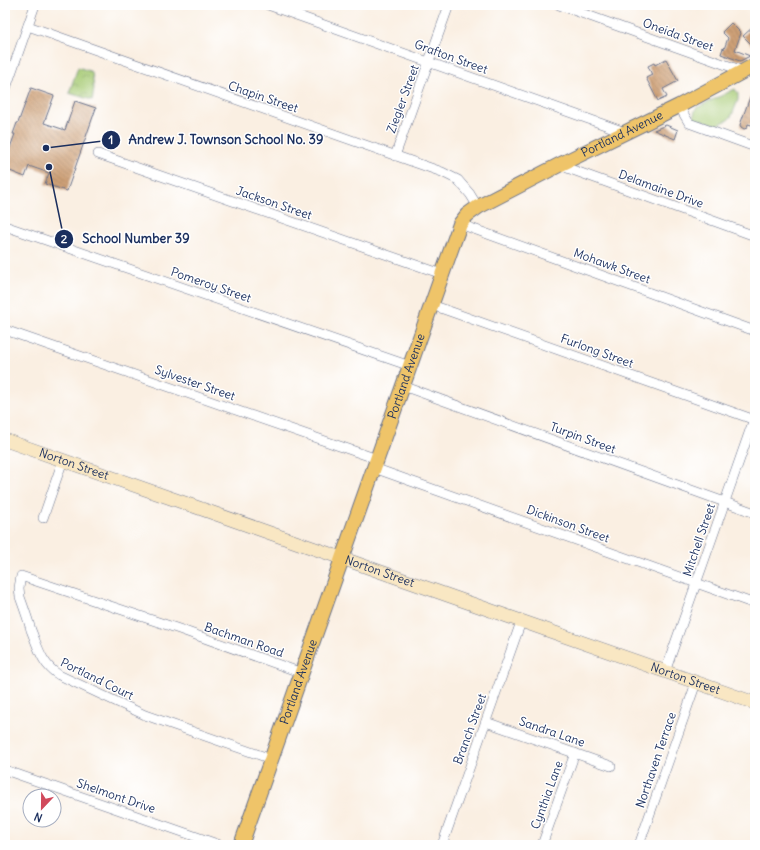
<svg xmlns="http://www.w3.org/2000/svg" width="760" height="850" viewBox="0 0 760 850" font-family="Delius,sans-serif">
  <defs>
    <pattern id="park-crowns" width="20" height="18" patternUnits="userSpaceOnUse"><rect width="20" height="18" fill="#a7cb75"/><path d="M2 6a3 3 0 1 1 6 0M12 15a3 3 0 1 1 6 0" fill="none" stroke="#87a563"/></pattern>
    <pattern id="building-back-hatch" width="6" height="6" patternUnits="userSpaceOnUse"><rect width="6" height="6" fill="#cea077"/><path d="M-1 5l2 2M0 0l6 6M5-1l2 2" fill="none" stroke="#a68365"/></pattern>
  </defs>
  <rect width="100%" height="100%" fill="#fff"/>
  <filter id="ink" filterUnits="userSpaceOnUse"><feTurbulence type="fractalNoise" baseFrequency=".025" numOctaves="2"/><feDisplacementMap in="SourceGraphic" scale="8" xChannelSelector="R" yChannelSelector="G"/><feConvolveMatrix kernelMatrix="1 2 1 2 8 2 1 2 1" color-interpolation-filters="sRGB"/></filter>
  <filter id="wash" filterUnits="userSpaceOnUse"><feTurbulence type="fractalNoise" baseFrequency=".012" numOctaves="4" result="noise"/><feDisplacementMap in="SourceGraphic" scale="16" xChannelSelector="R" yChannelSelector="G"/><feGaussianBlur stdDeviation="0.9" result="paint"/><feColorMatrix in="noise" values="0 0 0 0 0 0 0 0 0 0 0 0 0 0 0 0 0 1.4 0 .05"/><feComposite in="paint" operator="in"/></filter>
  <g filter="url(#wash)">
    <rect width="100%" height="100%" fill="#faefe2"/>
    <!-- green -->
    <polygon fill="#a7cb75" stroke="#617d6a" points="735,89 738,94 738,100 732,115 728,120 717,125 694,118 694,114 696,108"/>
    <!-- park -->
    <polygon fill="url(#park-crowns)" stroke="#617d6a" points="78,67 92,72 94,89 92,100 69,93"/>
    <g id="blocks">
      <!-- building -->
      <g fill="url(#building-back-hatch)">
        <polygon points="731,23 741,33 735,50 750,56 740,61 721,54 723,48 724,49 728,38 722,32"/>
        <polygon points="755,25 755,48 743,36"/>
        <polygon points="666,59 678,81 663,89 667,97 658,101 646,78 652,75 648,66 654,63 655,65"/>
        <polygon points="31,88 54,96 44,123 65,130 75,101 96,108 67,191 45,184 49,173 29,166 25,177 5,169 5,161 15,134 13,134 17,123 18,123"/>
        <polygon points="750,97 755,99 755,126 748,124 747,128 744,129 741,127 740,125"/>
        <polygon points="666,125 678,130 675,139 654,130"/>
      </g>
    </g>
  </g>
  <g filter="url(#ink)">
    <use href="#blocks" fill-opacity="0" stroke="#69728c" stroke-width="1"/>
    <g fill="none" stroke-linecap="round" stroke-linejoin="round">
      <defs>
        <g id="street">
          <polyline points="268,5 625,132"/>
          <polyline points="559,5 743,71"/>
          <polyline points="28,26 442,172 458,180 470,194 478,207"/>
          <polyline points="5,91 35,5"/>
          <polyline points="679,106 689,123 755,147"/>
          <polyline points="98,154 442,274"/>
          <polyline points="395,156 449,5"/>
          <polyline points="559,165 755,236"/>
          <polyline points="460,224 755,331"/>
          <polyline points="5,226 410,366"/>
          <polyline points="432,305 755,420"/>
          <polyline points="5,330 377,459"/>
          <polyline points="403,386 755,513"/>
          <polyline points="374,468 755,604"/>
          <polyline points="43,518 63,460"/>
          <polyline points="665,672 755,416"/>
          <polyline points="486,722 611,766"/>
          <path d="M 271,759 L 145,715 L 59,675 C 42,665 38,647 31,630 C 28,619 24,608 20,597 L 19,588 L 21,576 L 179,629 L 302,673"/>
          <polyline points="5,770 220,845"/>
          <polyline points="442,845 521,622"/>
          <polyline points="542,845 575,753"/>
          <polyline points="639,845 696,683"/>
        </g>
        <g id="secondary">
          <path id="s1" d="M 5,440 L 755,703"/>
        </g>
        <g id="primary">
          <path id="s2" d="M 241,845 L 460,224 L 467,215 L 478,207 L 559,165 L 679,106 L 755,65"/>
        </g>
      </defs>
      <!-- street casing -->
      <use href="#street" stroke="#69728c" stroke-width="10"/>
      <!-- secondary casing -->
      <use href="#secondary" stroke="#69728c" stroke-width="14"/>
      <!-- primary casing -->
      <use href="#primary" stroke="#69728c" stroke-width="16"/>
      <!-- street -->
      <use href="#street" stroke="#fff" stroke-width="9"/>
      <!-- secondary -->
      <use href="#secondary" stroke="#f9e7c3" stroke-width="13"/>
      <!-- primary -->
      <use href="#primary" stroke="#efc469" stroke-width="14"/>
    </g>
  </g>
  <g text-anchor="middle" stroke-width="3" stroke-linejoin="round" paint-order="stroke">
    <!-- street labels -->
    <g font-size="12" fill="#1b2f5e" stroke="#fff">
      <text transform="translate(678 35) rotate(20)" y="4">Oneida Street</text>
      <text transform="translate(451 57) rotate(20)" y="4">Grafton Street</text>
      <text transform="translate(263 97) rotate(19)" y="4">Chapin Street</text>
      <text transform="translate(403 99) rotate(-70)" y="4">Ziegler Street</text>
      <text dy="4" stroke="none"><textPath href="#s2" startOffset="845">Portland Avenue</textPath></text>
      <text transform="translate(661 189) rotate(20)" y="4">Delamaine Drive</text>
      <text transform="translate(274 203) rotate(19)" y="4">Jackson Street</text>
      <text transform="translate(612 266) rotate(20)" y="4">Mohawk Street</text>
      <text transform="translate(211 285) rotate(19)" y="4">Pomeroy Street</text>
      <text transform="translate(597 351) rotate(20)" y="4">Furlong Street</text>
      <text dy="4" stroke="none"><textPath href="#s2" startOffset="497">Portland Avenue</textPath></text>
      <text transform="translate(195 383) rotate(19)" y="4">Sylvester Street</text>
      <text transform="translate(583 438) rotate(20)" y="4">Turpin Street</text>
      <text dy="4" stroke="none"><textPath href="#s1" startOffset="73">Norton Street</textPath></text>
      <text transform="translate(568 524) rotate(20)" y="4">Dickinson Street</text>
      <text transform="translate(699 540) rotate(-71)" y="4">Mitchell Street</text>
      <text dy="4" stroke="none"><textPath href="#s1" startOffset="397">Norton Street</textPath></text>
      <text transform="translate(244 640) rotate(19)" y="4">Bachman Road</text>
      <text transform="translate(97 679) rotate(26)" y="4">Portland Court</text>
      <text dy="4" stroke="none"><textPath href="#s1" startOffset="721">Norton Street</textPath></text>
      <text dy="4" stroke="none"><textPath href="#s2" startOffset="173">Portland Avenue</textPath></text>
      <text transform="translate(470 729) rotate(-70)" y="4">Branch Street</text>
      <text transform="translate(552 732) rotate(19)" y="4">Sandra Lane</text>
      <text transform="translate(656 760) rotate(-71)" y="4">Northaven Terrace</text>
      <text transform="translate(547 795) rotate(-70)" y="4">Cynthia Lane</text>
      <text transform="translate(116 796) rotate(19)" y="4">Shelmont Drive</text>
    </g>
  </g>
  <!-- callouts -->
  <path fill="none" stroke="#1b2f5e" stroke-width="1.5" d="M46 148L111 140M49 167L64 239"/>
  <g fill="#1b2f5e" stroke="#fff" stroke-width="1.5">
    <circle cx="46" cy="148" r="4"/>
    <circle cx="49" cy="167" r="4"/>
    <circle cx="111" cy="140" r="10"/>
    <circle cx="64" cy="239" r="10"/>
  </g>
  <g font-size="12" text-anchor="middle" font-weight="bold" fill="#fff">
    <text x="111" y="144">1</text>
    <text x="64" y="243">2</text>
  </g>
  <g font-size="13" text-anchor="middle" font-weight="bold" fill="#1b2f5e" stroke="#fff" stroke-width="3" stroke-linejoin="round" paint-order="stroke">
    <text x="226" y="144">Andrew J. Townson School No. 39</text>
    <text x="136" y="243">School Number 39</text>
  </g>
  <!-- margin -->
  <rect width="760" height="850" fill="none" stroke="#fff" stroke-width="20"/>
  <!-- north arrow -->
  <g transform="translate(42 808) rotate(202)"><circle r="19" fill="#ffffff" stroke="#a4acbf"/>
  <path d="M0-3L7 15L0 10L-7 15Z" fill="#d1495b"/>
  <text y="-6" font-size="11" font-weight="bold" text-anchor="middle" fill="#1b2f5e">N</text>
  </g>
</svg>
